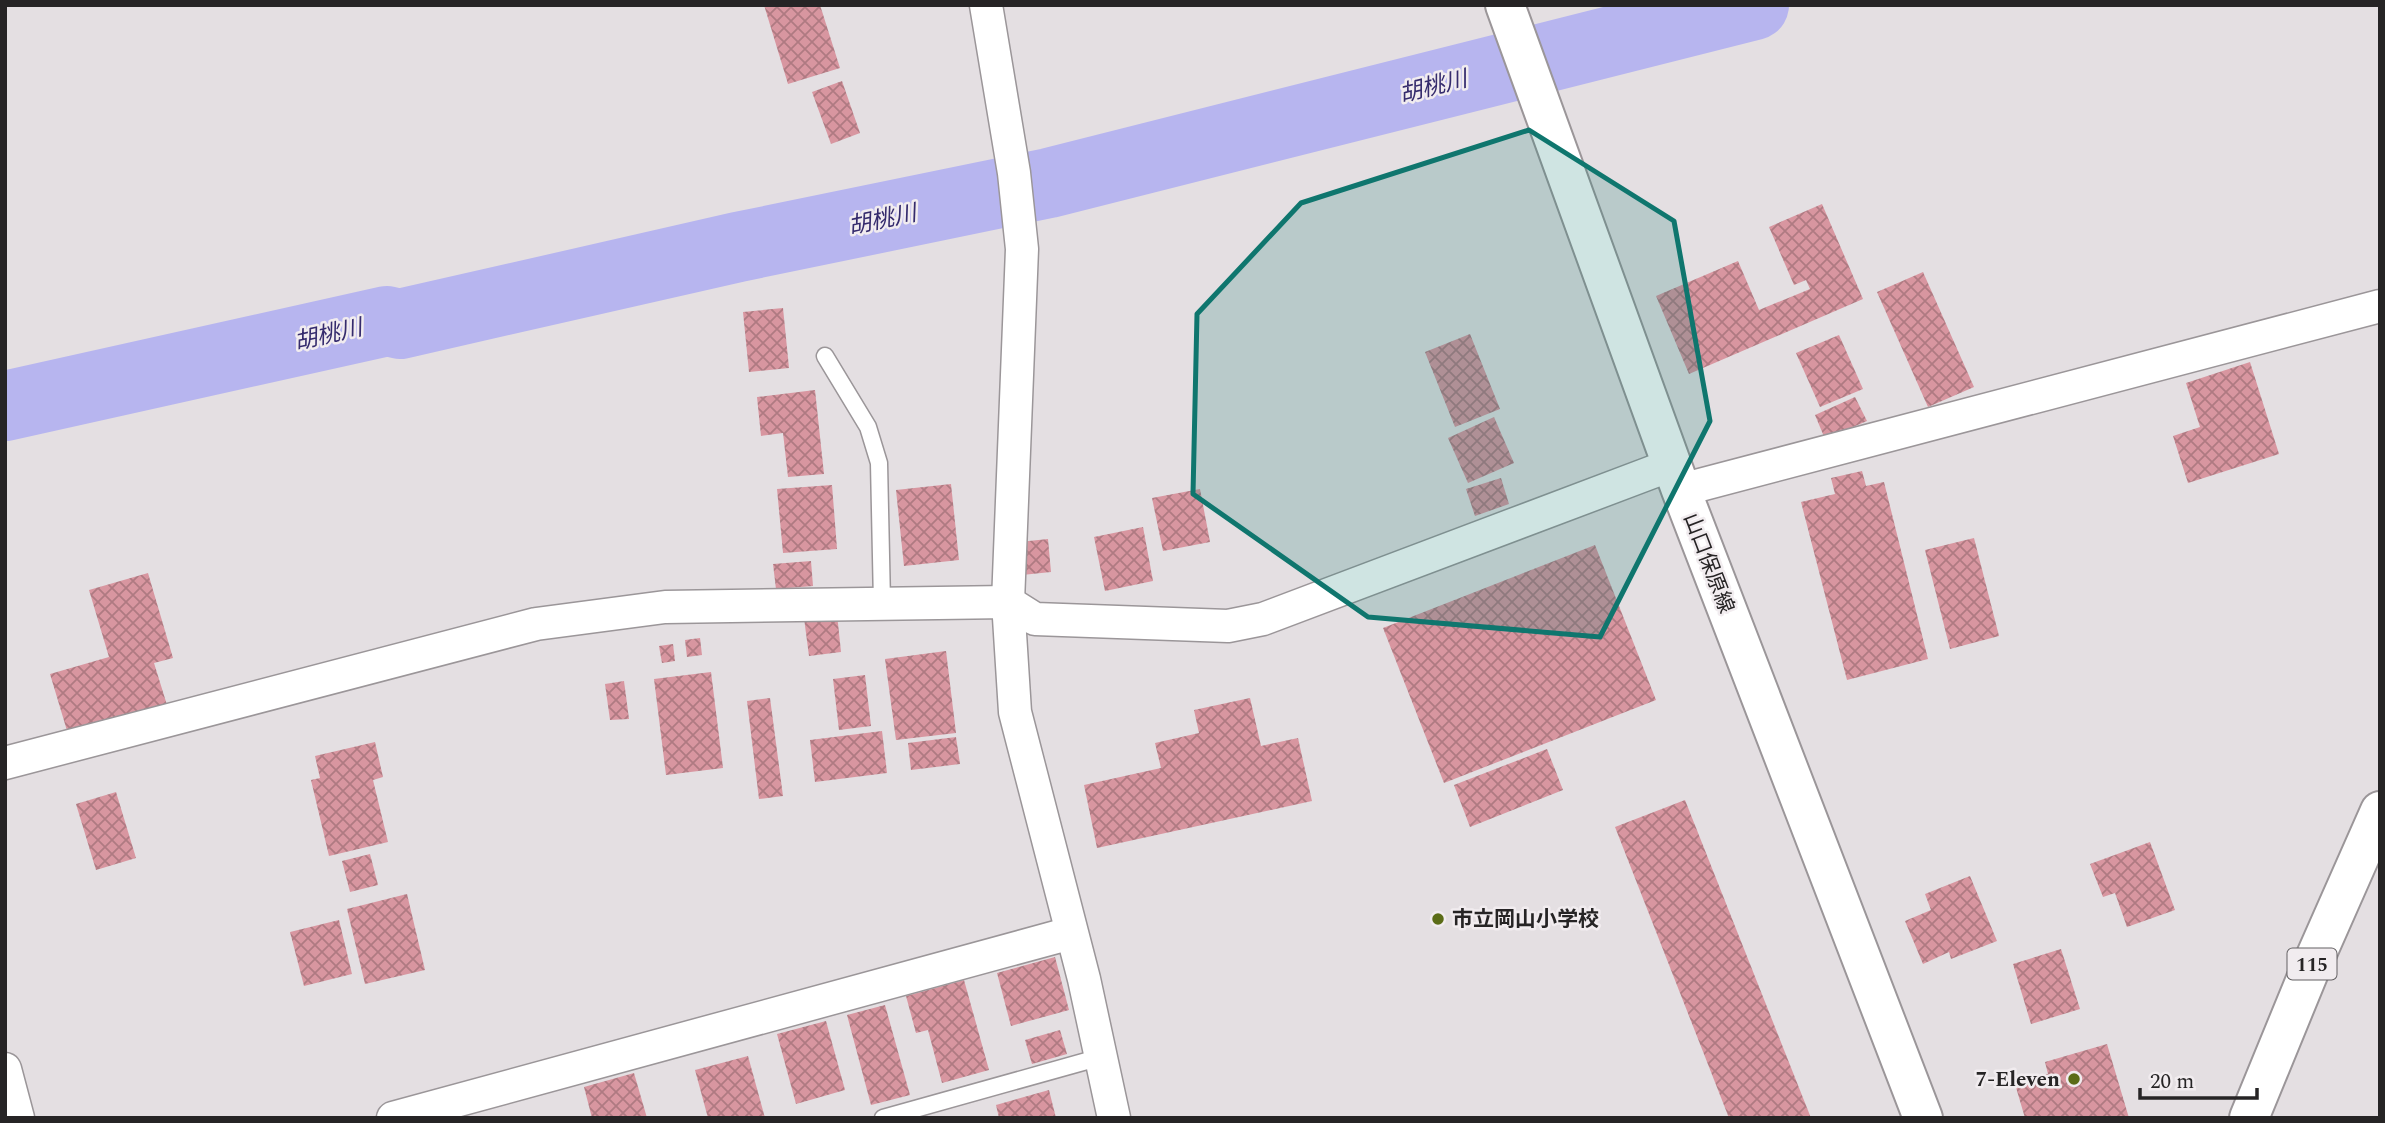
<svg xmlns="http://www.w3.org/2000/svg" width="2385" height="1123" viewBox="0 0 2385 1123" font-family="Spectral,'Noto Sans JP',serif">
  <defs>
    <pattern id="building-cross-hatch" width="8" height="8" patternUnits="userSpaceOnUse" patternTransform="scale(1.75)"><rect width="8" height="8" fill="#d896a0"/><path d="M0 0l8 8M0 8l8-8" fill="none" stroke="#af7a82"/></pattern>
  </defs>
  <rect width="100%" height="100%" fill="#e4dfe2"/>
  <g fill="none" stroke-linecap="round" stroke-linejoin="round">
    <!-- river -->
    <polyline stroke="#b7b5ef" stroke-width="70" points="5,406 387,321 400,324 738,247 1049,183 1754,5"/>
  </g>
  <!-- building -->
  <g fill="url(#building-cross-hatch)">
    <polygon points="764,5 820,5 840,68 788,84"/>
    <polygon points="842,81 860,133 831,144 812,92"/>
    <polygon points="1822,204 1863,299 1689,374 1656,296 1738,261 1759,310 1810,289 1806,280 1794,285 1769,227"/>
    <polygon points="1923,272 1974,387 1928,407 1877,292"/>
    <polygon points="783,308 789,368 749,372 743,312"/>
    <polygon points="1470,334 1500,409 1455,427 1425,352"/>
    <polygon points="1839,335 1863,389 1820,407 1796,353"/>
    <polygon points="2250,362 2279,454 2188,483 2173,436 2200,427 2186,383"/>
    <polygon points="815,390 824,474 788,477 783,433 761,436 757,397"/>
    <polygon points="1855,397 1867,421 1825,439 1815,415"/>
    <polygon points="1494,417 1514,463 1468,483 1448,438"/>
    <polygon points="1862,471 1866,486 1884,482 1928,659 1847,680 1801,502 1835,494 1831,478"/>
    <polygon points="1501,478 1509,504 1475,516 1466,489"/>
    <polygon points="951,484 959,560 904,566 896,490"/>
    <polygon points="832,485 837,549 783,553 777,489"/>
    <polygon points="1200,489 1210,542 1163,551 1152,498"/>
    <polygon points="1143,527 1153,581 1105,591 1094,537"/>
    <polygon points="1974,538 1999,636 1950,649 1925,550"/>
    <polygon points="1048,539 1051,572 1022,575 1019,542"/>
    <polygon points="1595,545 1656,700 1444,783 1383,628"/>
    <polygon points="811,561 813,586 776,589 773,564"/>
    <polygon points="148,573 173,658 154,663 167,705 68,734 50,674 109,657 89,590"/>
    <polygon points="837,614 841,652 809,656 804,618"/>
    <polygon points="700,638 702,655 687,657 685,640"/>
    <polygon points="673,644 675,661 662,663 659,646"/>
    <polygon points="946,651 956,733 896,740 885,659"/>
    <polygon points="711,672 723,768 666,775 654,679"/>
    <polygon points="865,675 871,726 839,730 833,679"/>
    <polygon points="624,681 629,719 610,720 605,684"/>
    <polygon points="770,698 783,796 759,799 747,701"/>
    <polygon points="1250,698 1261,746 1298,738 1312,801 1097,848 1084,785 1161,768 1155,743 1199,733 1194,710"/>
    <polygon points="882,731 887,773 815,782 810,740"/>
    <polygon points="956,737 960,764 911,770 908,743"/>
    <polygon points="375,742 383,777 373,780 388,842 329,856 311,780 320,778 315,756"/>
    <polygon points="1547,749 1563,790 1470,827 1454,785"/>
    <polygon points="116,792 136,858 96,870 76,804"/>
    <polygon points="1685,800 1811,1118 1729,1118 1615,827"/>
    <polygon points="2150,842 2175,910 2127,927 2115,893 2103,897 2090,864"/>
    <polygon points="370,854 378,885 350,892 342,861"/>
    <polygon points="1970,876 1997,941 1951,959 1949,952 1923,964 1905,921 1931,910 1925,894"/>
    <polygon points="407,894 425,970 365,984 347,909"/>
    <polygon points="339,920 352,974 304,986 290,932"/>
    <polygon points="2061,949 2080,1009 2031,1024 2013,964"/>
    <polygon points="1055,957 1069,1010 1011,1026 997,973"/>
    <polygon points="964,980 989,1070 942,1083 928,1030 916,1033 906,996"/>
    <polygon points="885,1005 910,1095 871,1105 847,1015"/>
    <polygon points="826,1021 845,1090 796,1104 777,1034"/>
    <polygon points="1060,1030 1067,1054 1032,1064 1025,1040"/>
    <polygon points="2107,1044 2129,1118 2025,1118 2015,1084 2048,1074 2045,1062"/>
    <polygon points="748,1056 765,1118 708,1118 695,1070"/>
    <polygon points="634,1073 647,1118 592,1118 584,1087"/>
    <polygon points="1049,1090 1056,1118 999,1118 996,1105"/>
  </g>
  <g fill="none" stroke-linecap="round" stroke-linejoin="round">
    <defs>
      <g id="lane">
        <polyline points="825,356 868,427 879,463 882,603"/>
        <polyline points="883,1118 1101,1057"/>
      </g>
      <g id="street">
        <polyline points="986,5 1014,173 1022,249 1008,602 1015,712 1084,979 1114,1118"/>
        <polyline points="1681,490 2380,306"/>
        <polyline points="5,763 536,624 665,607 1008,602 1035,619 1228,626 1263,619 1671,465"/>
        <polyline points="5,1069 18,1118"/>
        <polyline points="393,1118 1071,933"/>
      </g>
      <polyline id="secondary" points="1505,5 1681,490 1923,1118"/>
      <polyline id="highway" points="2249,1118 2311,967 2380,811"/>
    </defs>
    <!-- lane casing -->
    <use href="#lane" stroke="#9b9699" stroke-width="19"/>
    <!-- street casing -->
    <use href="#street" stroke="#9b9699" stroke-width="35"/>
    <!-- secondary casing -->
    <use href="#secondary" stroke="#9b9699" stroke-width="42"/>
    <!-- highway casing -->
    <use href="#highway" stroke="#9b9699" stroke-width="42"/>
    <!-- lane -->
    <use href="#lane" stroke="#fff" stroke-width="16"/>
    <!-- street -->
    <use href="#street" stroke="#fff" stroke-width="32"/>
    <!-- secondary -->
    <use href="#secondary" stroke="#fff" stroke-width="38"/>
    <!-- highway -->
    <use href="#highway" stroke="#fff" stroke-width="38"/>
  </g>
  <!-- marked area -->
  <path fill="#0f766e" fill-opacity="0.2" stroke="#0f766e" stroke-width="5" stroke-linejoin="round" d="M 1529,130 L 1674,221 L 1710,421 L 1600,637 L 1368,617 L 1193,494 L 1197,314 L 1301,203 Z"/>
  <!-- markers -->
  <g fill="#5b6c17" stroke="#f1ecef" stroke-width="2.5">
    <circle cx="1438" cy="919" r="7"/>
    <circle cx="2074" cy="1079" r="7"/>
  </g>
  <g text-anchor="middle" stroke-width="5" stroke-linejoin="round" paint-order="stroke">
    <!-- shield labels -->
    <rect fill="#f1ecef" stroke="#636062" stroke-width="2" x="2287.5" y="948.5" width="49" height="31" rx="5"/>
    <g font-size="19" font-weight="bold" fill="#262425">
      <text x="2312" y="971">115</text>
    </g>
    <!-- street labels -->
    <g font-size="21" fill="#262425" stroke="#f1ecef">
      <text transform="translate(1709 563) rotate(69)" y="7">山口保原線</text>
    </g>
    <!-- poi labels -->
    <g font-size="21" font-weight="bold" fill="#262425" stroke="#f1ecef" text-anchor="start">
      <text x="1452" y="926">市立岡山小学校</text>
      <text x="2060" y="1086" text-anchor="end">7-Eleven</text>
    </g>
    <!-- water labels -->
    <g font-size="23" font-style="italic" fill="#352b6d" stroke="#f1ecef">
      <text transform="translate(1433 86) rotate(-14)" y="8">胡桃川</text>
      <text transform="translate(882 219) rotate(-12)" y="8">胡桃川</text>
      <text transform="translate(328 334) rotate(-13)" y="8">胡桃川</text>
    </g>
  </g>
  <!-- border -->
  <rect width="2385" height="1123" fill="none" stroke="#262425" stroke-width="14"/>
  <!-- scale -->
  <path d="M2140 1088v10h117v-10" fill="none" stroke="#262425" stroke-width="3.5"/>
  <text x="2150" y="1088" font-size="21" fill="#262425" stroke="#f1ecef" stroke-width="5" paint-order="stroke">20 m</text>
</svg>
